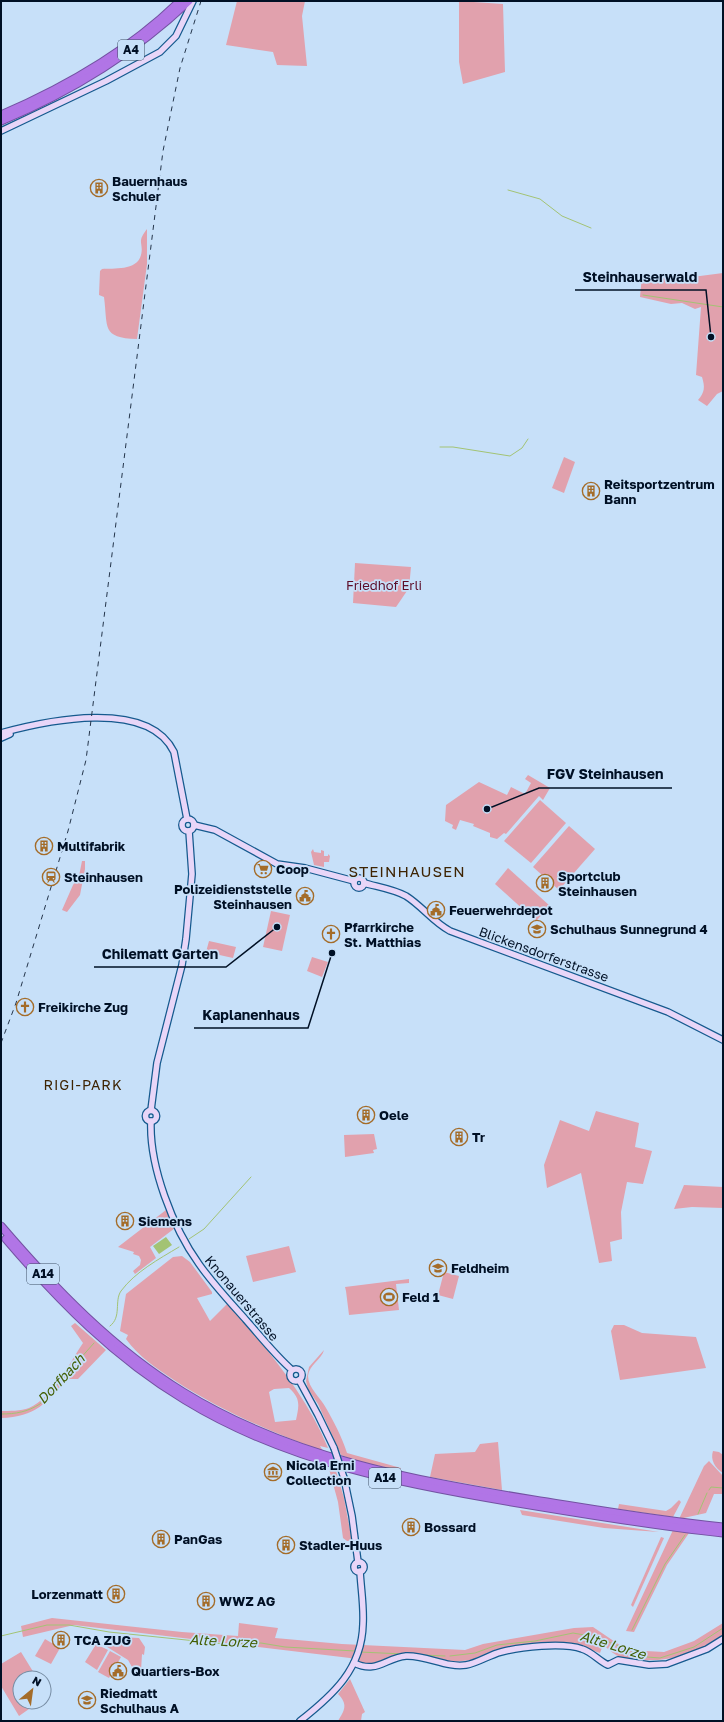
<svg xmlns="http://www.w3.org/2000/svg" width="724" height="1722" viewBox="0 0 724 1722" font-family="'Golos Text',sans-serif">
  <rect width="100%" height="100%" fill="#c7e0f9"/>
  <!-- green -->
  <g fill="#e1a1ad" fill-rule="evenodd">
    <polygon points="237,1 305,1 302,16 307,66 277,65 273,52 226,45"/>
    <polygon points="459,1 503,4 505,72 463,84 459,62"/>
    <path d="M 147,229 L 147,264 L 137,339 C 101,338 108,327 104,297 L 99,295 L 100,271 L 102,269 C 113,268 137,271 141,255 C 144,242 136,243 147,229 Z"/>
    <path d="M 723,273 L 723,391 L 717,394 L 707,406 L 698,400 C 705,392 705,387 702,377 L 696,375 L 701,307 L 695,309 L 682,303 L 671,304 L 640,297 L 642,276 L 700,276 Z"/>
    <polygon points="564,457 575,462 564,493 552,488"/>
    <polygon points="355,563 411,567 409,588 396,607 353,603"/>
    <polygon points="528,775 550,788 543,800 539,796 506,834 504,833 497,839 490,837 490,833 473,826 474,824 460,820 456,830 452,828 453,825 445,821 446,805 479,782 507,795 511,787 525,794 531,783 525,779"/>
    <polygon points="540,800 566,823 531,863 504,841"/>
    <polygon points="569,826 595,849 559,890 533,867"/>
    <polygon points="313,849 314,852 321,853 321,850 324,851 324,856 328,856 328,854 330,856 329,862 324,862 324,867 314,865 311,852"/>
    <polygon points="82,861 85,861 85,869 80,895 67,912 62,910 73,885 79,876"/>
    <polygon points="508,868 550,906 536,921 495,884"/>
    <polygon points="271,911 290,915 282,951 263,947"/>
    <polygon points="209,941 236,947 233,958 206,952"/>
    <polygon points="312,957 328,962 322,977 307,971"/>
    <polygon points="596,1111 639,1123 635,1147 652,1151 643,1184 627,1182 621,1212 622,1239 610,1242 612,1261 599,1263 581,1173 547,1188 544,1165 560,1120 589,1131"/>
    <polygon points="374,1134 377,1149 373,1150 374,1153 345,1157 344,1135"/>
    <polygon points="684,1185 723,1187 723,1208 692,1207 674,1209"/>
    <polygon points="166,1210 175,1228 150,1247 156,1258 135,1274 133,1271 140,1265 141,1260 139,1256 133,1254 134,1252 118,1247"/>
    <polygon points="289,1246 296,1272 253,1282 246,1256"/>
    <path d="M 182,1256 L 190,1262 L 212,1292 L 212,1294 L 197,1298 L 210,1321 L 227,1304 C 266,1347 306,1394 328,1448 L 320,1446 L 323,1451 C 271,1432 221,1411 174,1380 C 156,1368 139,1357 126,1339 L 128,1335 L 120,1331 L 126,1294 L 173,1257 ZM 289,1388 C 301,1399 299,1405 296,1420 L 275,1422 L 269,1392 L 274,1389 Z"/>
    <polygon points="444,1272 459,1276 453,1299 438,1295"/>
    <polygon points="409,1279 409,1283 396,1284 399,1310 349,1315 346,1291 361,1289 346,1291 345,1287"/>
    <path d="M 75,1323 L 106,1350 L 78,1379 L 67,1379 C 46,1403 36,1417 1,1418 L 1,1411 C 9,1411 21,1411 29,1408 C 53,1397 69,1364 83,1343 L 71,1326 Z"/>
    <polygon points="614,1325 624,1325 642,1333 696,1337 706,1368 620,1380 611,1331"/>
    <path d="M 324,1350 C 322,1359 309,1365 308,1376 C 308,1388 321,1398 326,1408 C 334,1422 342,1437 347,1453 L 401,1468 L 399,1470 L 360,1462 L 341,1455 L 318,1404 L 308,1389 L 306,1381 L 309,1367 Z"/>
    <polygon points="498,1442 502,1490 430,1477 435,1454 475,1452 480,1444"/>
    <path d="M 713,1451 L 719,1452 L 723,1455 L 723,1473 C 715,1468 710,1460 713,1451 Z"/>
    <polygon points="709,1461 723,1476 723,1494 714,1494 706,1513 679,1519 704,1466"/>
    <polygon points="329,1469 336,1471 344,1498 352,1541 347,1541 343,1538 338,1502"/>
    <polygon points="679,1500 681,1502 673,1517 618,1509 619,1504 666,1511 671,1508"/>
    <polygon points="520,1510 659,1532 604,1528 522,1515"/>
    <polygon points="673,1530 689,1533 667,1565 634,1632 626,1631"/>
    <polygon points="661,1537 664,1538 633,1607 631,1605"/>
    <path d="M 52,1618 L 182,1632 L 238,1636 L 239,1623 L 278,1628 L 275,1638 L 342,1644 L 465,1650 L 483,1644 L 574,1628 L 593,1627 L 627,1650 L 664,1652 L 694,1641 L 723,1623 L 723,1637 C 692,1656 657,1666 621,1657 C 615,1656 609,1649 603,1645 L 600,1653 L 570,1643 L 547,1642 L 497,1649 L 471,1660 L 453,1662 L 429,1656 L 396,1655 L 380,1664 L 362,1663 L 350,1658 L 74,1625 L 23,1637 L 21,1626 Z"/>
    <polygon points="108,1636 117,1642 119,1637 139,1638 145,1647 144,1655 142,1654 141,1671 132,1667 128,1660 104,1645"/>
    <polygon points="45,1639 60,1648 51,1664 35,1656"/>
    <polygon points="98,1641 99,1642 98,1645 108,1650 97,1670 85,1662"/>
    <polygon points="110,1651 121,1657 109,1678 98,1672"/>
    <polygon points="21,1652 37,1678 20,1678 20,1702 39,1702 19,1716 1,1686 1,1664"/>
    <path d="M 350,1679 L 365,1712 L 362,1714 L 361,1721 L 338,1721 C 345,1710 348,1704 338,1694 Z"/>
  </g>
  <!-- water -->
  <polygon fill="#a3c374" points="166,1237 172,1245 159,1254 153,1246"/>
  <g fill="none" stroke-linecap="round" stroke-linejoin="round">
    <!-- stream -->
    <g stroke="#a3c374" stroke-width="1">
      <polyline points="508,190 540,199 562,216 591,228"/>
      <polyline points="643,295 723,307"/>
      <polyline points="440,447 453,447 510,456 522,448 528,439"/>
      <polyline points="189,1239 204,1229 251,1177"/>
      <path d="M 110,1326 C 122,1317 114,1301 121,1291 C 135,1272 159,1259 179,1247"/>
      <path d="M 1,1414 C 16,1414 27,1412 40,1404 L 94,1343"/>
      <polyline points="709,1490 711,1487 723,1488"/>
      <polyline points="698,1514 707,1493"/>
      <polyline points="632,1630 665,1564 685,1535"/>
      <polyline points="1,1636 47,1625 69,1625 109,1632 225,1644 261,1643 285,1647 355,1651"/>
      <polyline points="360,1652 403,1654"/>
      <polyline points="422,1655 445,1656"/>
      <polyline points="450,1656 475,1653 497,1645 535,1641 573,1633 596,1637 647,1657 660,1658 694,1647 723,1628"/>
    </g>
    <defs>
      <g id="secondary">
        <polyline points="1,131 106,81 160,52 176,36 193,1"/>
        <path d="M 1,733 C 45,721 148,698 174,752 L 187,819"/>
        <polyline points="1,738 10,734"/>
        <circle cx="188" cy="825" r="6"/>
        <polyline points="194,825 215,830 277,864 305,868 354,881"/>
        <circle cx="359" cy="883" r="5"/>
        <path d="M 364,883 C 378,887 393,889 406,896 C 422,906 433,922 450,931 L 668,1012 L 723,1040"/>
        <polyline points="151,1110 157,1063 182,965 186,939 192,874 189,831"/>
        <circle cx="151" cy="1116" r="5.5"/>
        <path d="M 151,1121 C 149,1166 173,1228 199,1264 C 213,1284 230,1302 246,1320 C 261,1337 275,1355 292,1370"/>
        <circle cx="296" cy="1375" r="6"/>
        <polyline points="299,1380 318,1415 334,1448"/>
        <polyline points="344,1478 352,1516 358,1562"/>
        <circle cx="359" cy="1567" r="5"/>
        <path d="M 354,1663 C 377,1674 385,1658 406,1656 C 427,1655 446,1668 466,1665 C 478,1663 489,1655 501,1652 C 520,1647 563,1642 582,1649 C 592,1652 599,1661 608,1665 L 618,1660 L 649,1665 L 667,1664 L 707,1649 L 723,1639"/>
        <path d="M 300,1721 C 333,1695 362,1669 363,1624 C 364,1606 361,1589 360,1571"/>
      </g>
      <g id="highway">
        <path d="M 1,115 C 66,87 129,51 180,1"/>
        <path d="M 1,121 C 71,92 134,53 189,1"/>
        <path d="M 1,1226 C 55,1289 113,1349 183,1392 C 290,1458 412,1480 534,1500 C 597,1510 660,1521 723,1527"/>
        <path d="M 6,1239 C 59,1301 115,1358 185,1400 C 288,1463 407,1485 524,1504 C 590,1515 656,1526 723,1533"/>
      </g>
    </defs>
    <!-- secondary casing -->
    <use href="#secondary" stroke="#155a8e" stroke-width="8"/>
    <!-- highway casing -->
    <use href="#highway" stroke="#7352a2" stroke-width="9"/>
    <!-- secondary -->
    <use href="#secondary" stroke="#e8d6f8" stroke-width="5.5"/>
    <!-- highway -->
    <use href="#highway" stroke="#b175e6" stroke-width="7"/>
    <!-- rail -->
    <polyline stroke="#24354b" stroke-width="1" stroke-dasharray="5 5" stroke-linecap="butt" points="1,1043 16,1003 68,831 86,760 163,151 180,68 201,1"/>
    <defs>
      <polyline id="secondary-bridge" points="334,1448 344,1478"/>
    </defs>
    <!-- secondary-bridge casing -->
    <use href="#secondary-bridge" stroke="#155a8e" stroke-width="8" stroke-linecap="butt"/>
    <!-- secondary-bridge -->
    <use href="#secondary-bridge" stroke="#e8d6f8" stroke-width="5.5"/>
  </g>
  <!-- icons -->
  <defs>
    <symbol id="building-ring" viewBox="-11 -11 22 22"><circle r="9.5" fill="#c7e0f9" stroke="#a46c29" stroke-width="1.5"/><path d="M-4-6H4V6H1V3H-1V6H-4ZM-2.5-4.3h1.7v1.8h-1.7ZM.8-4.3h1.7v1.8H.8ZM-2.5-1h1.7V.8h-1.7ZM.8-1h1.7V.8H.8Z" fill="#a46c29"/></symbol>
    <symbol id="supermarket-ring" viewBox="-11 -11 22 22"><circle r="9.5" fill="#c7e0f9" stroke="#a46c29" stroke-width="1.5"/><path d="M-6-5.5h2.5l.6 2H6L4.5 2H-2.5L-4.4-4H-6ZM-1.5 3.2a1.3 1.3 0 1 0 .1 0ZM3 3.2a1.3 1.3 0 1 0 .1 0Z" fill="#a46c29"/></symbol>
    <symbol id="station-ring" viewBox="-11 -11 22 22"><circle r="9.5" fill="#c7e0f9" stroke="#a46c29" stroke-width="1.5"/><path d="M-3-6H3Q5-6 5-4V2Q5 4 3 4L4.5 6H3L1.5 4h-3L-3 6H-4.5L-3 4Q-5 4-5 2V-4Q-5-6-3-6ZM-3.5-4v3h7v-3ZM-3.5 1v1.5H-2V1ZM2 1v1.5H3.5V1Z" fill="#a46c29"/></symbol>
    <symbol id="civic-ring" viewBox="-11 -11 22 22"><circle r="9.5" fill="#c7e0f9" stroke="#a46c29" stroke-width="1.5"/><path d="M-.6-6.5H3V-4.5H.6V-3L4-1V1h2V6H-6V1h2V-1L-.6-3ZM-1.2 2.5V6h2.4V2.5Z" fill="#a46c29"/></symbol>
    <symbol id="school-ring" viewBox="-11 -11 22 22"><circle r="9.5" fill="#c7e0f9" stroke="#a46c29" stroke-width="1.5"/><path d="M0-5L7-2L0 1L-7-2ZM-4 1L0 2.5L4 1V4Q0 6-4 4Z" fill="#a46c29"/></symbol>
    <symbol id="church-ring" viewBox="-11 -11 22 22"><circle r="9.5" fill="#c7e0f9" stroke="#a46c29" stroke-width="1.5"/><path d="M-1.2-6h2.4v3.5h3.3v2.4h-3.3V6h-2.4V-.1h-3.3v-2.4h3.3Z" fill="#a46c29"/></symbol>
    <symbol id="stadium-ring" viewBox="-11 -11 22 22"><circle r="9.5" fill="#c7e0f9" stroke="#a46c29" stroke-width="1.5"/><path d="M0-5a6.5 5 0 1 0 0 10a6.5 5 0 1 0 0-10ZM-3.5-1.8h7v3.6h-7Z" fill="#a46c29"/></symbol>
    <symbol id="museum-ring" viewBox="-11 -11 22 22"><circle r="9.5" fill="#c7e0f9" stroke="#a46c29" stroke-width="1.5"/><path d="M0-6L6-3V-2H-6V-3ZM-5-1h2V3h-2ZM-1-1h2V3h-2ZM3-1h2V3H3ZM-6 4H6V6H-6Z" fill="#a46c29"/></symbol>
  </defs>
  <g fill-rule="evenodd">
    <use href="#building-ring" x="89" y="178" width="20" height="20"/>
    <use href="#building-ring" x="581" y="481" width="20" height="20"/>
    <use href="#building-ring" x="34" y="836" width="20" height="20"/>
    <use href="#supermarket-ring" x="253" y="859" width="20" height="20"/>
    <use href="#station-ring" x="41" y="867" width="20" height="20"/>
    <use href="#building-ring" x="535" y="873" width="20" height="20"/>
    <use href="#civic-ring" x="295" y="886" width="20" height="20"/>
    <use href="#civic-ring" x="426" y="900" width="20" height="20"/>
    <use href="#school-ring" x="527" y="919" width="20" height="20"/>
    <use href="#church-ring" x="321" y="924" width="20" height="20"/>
    <use href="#church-ring" x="15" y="997" width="20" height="20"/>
    <use href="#building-ring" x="356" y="1105" width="20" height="20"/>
    <use href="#building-ring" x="449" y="1127" width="20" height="20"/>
    <use href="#building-ring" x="115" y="1211" width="20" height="20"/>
    <use href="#school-ring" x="428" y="1258" width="20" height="20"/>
    <use href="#stadium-ring" x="379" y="1287" width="20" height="20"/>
    <use href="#museum-ring" x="263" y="1462" width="20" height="20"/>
    <use href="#building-ring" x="401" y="1517" width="20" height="20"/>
    <use href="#building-ring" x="151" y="1529" width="20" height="20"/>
    <use href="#building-ring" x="276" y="1535" width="20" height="20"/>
    <use href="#building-ring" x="106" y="1584" width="20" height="20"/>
    <use href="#building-ring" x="196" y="1591" width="20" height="20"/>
    <use href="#building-ring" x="51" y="1630" width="20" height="20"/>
    <use href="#civic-ring" x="108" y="1661" width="20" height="20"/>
    <use href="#school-ring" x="77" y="1690" width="20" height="20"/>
  </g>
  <g text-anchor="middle" stroke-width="3.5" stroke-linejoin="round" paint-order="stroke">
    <!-- shield labels -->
    <g fill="#c7e0f9" stroke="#3c4e65" stroke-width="1">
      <rect x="118" y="40" width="26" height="20" rx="3"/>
      <rect x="27" y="1264" width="32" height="20" rx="3"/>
      <rect x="369" y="1468" width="32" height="20" rx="3"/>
    </g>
    <g font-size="12" font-weight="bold" fill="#001025">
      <text x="131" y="54">A4</text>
      <text x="43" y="1278">A14</text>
      <text x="385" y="1482">A14</text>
    </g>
    <!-- poi labels -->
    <g font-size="13" font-weight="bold" fill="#001025" stroke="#c7e0f9" text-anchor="start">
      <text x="112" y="186">Bauernhaus<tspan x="112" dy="15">Schuler</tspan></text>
      <text x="604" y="489">Reitsportzentrum<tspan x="604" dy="15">Bann</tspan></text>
      <text x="57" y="851">Multifabrik</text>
      <text x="276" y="874">Coop</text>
      <text x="558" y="881">Sportclub<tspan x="558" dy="15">Steinhausen</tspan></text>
      <text x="64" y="882">Steinhausen</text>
      <text x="292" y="894" text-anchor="end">Polizeidienststelle<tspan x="292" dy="15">Steinhausen</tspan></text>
      <text x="449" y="915">Feuerwehrdepot</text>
      <text x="344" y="932">Pfarrkirche<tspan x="344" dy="15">St. Matthias</tspan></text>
      <text x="550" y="934">Schulhaus Sunnegrund 4</text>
      <text x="38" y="1012">Freikirche Zug</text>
      <text x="379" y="1120">Oele</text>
      <text x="472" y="1142">Tr</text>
      <text x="138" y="1226">Siemens</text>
      <text x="451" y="1273">Feldheim</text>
      <text x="402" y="1302">Feld 1</text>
      <text x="286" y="1470">Nicola Erni<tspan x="286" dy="15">Collection</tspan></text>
      <text x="424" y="1532">Bossard</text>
      <text x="174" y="1544">PanGas</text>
      <text x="299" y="1550">Stadler-Huus</text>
      <text x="103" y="1599" text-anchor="end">Lorzenmatt</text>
      <text x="219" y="1606">WWZ AG</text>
      <text x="74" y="1645">TCA ZUG</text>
      <text x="131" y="1676">Quartiers-Box</text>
      <text x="100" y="1698">Riedmatt<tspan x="100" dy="15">Schulhaus A</tspan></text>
    </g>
    <!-- park labels -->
    <g font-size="13" fill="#5d0c28" stroke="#c7e0f9">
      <text x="384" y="590">Friedhof Erli</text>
    </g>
    <!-- street labels -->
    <g font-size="13" fill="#001025" stroke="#c7e0f9">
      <text transform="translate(544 954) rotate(20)" y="5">Blickensdorferstrasse</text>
      <text transform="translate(242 1298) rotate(50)" y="5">Knonauerstrasse</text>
    </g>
    <!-- neighbourhood labels -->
    <g font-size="14" letter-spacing="1" fill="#3e2403" stroke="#c7e0f9">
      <text x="83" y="1090">RIGI-PARK</text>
    </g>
    <!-- water labels -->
    <g font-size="14" font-style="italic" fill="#435f04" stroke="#c7e0f9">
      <text transform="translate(61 1379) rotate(-47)" y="5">Dorfbach</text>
      <text transform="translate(223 1641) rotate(3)" y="5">Alte Lorze</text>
      <text transform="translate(613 1645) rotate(17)" y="5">Alte Lorze</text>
    </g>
    <!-- quarter labels -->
    <g font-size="15" letter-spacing="1" fill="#3e2403" stroke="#c7e0f9">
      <text x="407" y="877">STEINHAUSEN</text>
    </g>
  </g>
  <!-- callouts -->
  <path fill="none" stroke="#001025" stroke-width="1.5" d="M711 337L706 290H575M487 809L539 788H672M277 927L226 967H94M332 953L308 1028H194"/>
  <g fill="#001025" stroke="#c7e0f9" stroke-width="1.5">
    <circle cx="711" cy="337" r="4"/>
    <circle cx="487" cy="809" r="4"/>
    <circle cx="277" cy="927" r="4"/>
    <circle cx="332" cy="953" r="4"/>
  </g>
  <g font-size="14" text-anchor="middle" font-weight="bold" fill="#001025" stroke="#c7e0f9" stroke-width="3.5" stroke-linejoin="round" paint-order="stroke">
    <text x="640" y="282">Steinhauserwald</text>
    <text x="605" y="779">FGV Steinhausen</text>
    <text x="160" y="959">Chilematt Garten</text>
    <text x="251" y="1020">Kaplanenhaus</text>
  </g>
  <!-- border -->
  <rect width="724" height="1722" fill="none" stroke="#001025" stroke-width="4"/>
  <!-- north arrow -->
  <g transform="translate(32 1690) rotate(29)"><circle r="19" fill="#c7e0f9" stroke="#778da4"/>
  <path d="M0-3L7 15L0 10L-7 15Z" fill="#a46c29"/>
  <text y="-6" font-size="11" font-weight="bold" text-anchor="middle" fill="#001025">N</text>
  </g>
</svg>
